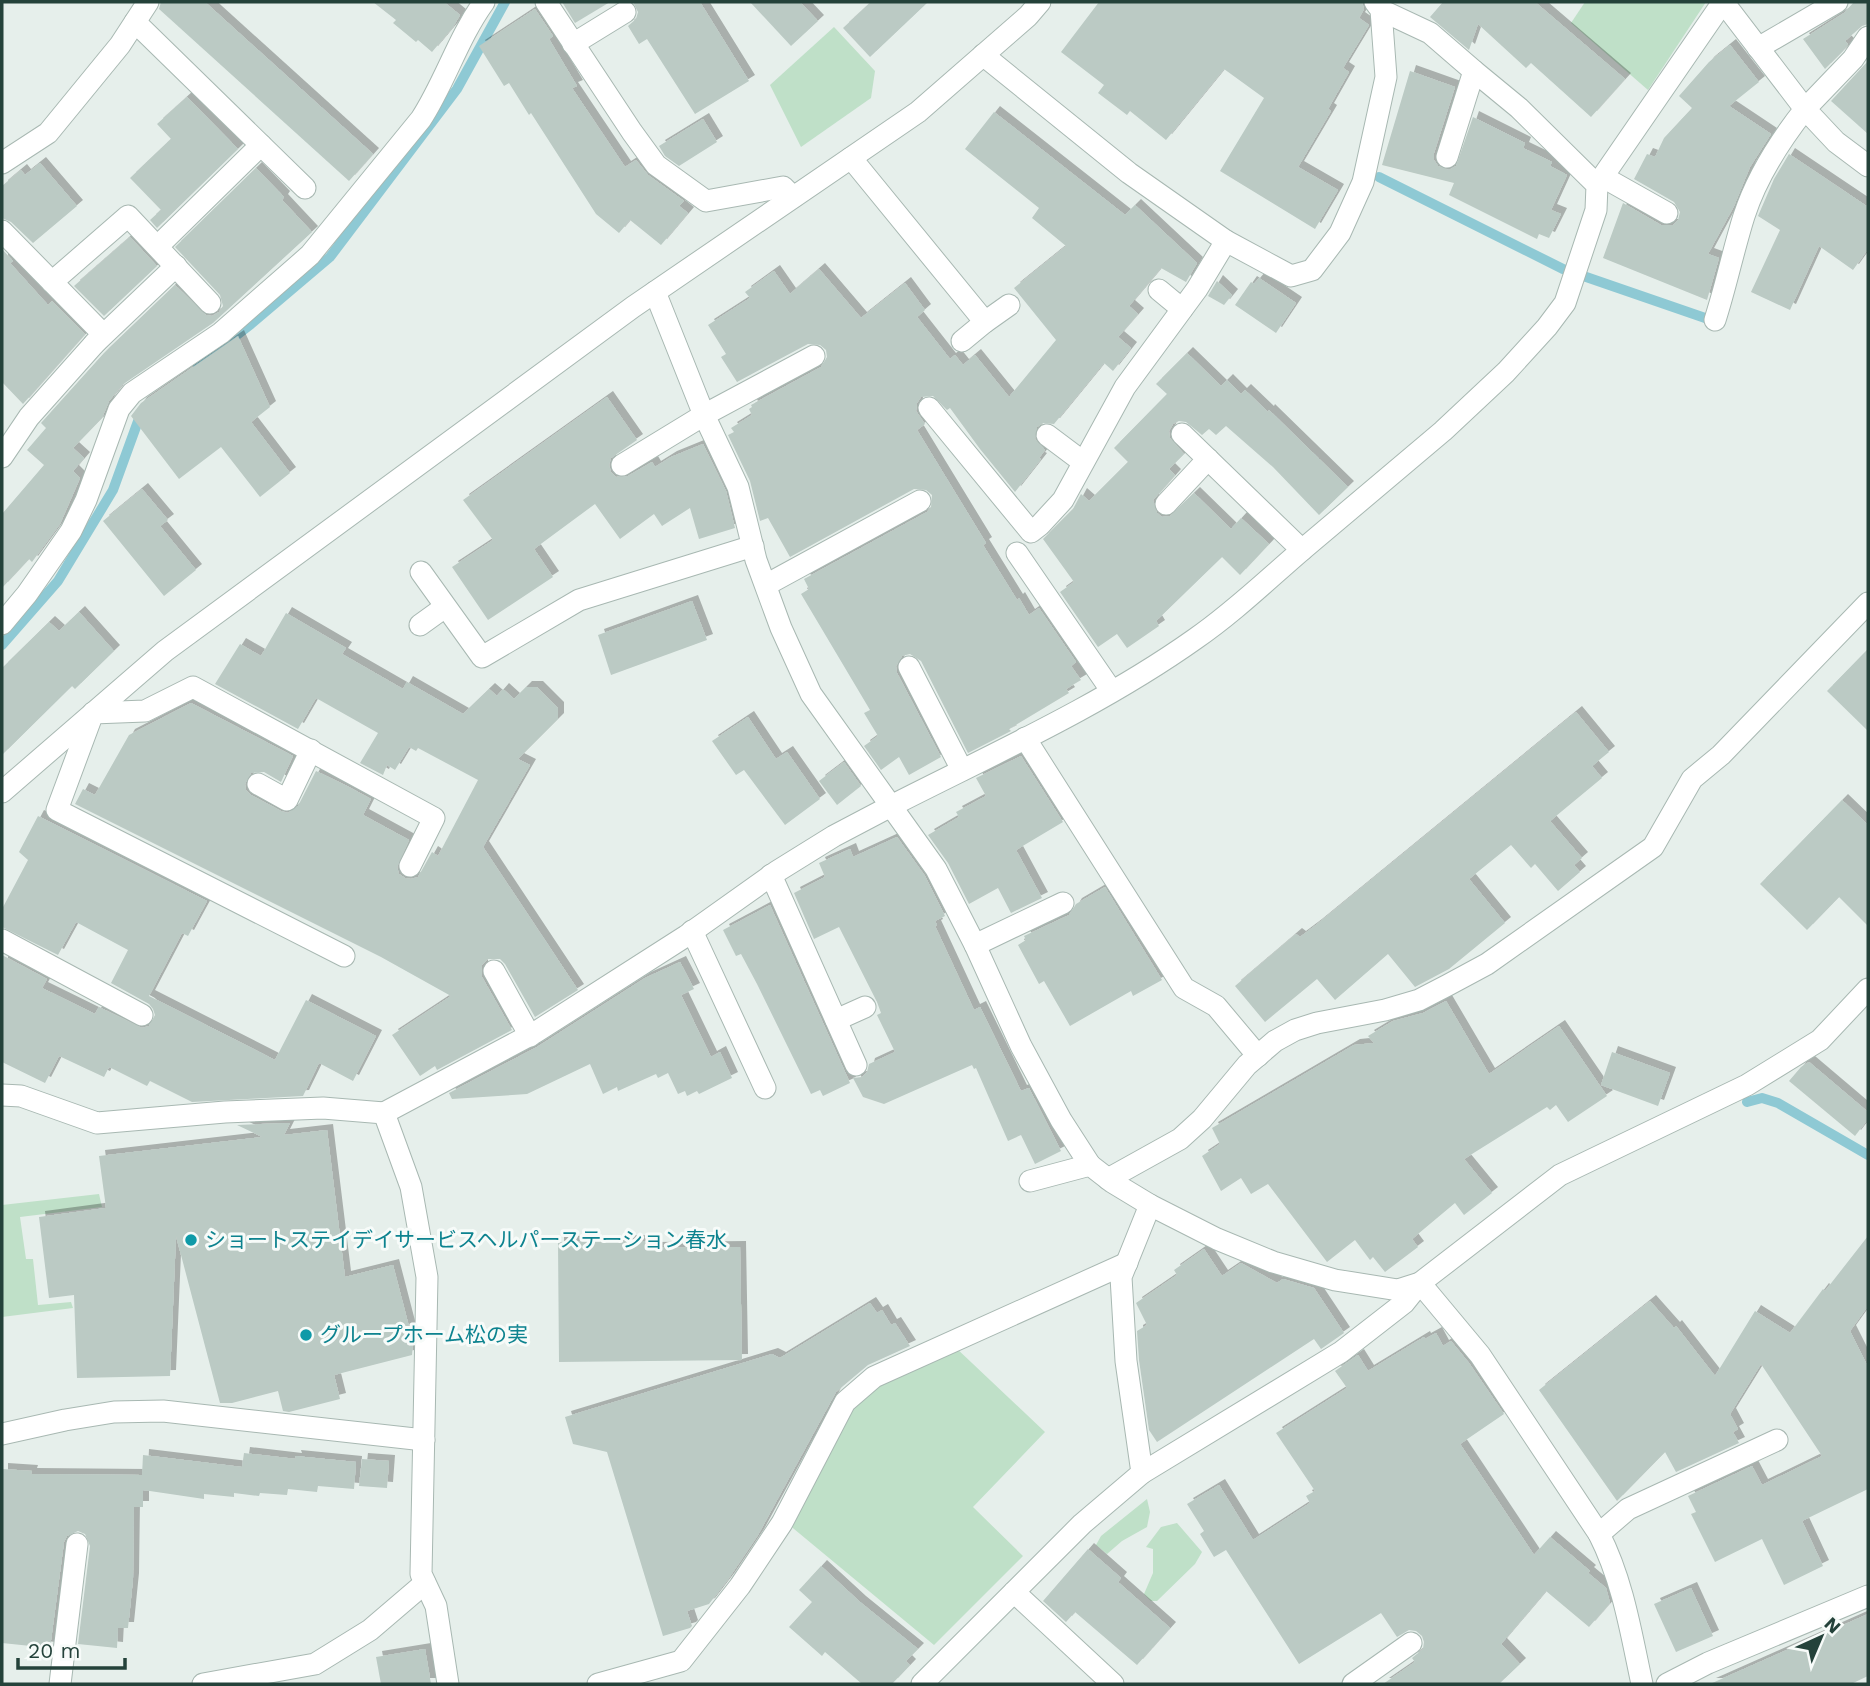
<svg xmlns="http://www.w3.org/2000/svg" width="1870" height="1686" viewBox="0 0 1870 1686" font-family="'Work Sans','Noto Sans JP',sans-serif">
  <defs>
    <filter id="shadow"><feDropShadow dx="6" dy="-6" stdDeviation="0" flood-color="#0004"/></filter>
  </defs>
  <rect width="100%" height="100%" fill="#e6efeb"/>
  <!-- green -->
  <g fill="#bfe0c8">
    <polygon points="1585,2 1706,2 1648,90 1571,23"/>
    <polygon points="834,27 875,71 871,98 801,147 770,85"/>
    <polygon points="99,1194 102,1207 20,1217 26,1259 33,1259 38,1305 71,1302 73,1308 2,1317 2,1205"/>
    <polygon points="954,1346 1045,1432 973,1507 1023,1556 934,1645 788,1524 857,1394"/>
    <polygon points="1147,1499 1150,1512 1147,1527 1122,1541 1107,1554 1096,1545 1101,1536"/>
    <polygon points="1177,1523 1202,1552 1195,1564 1157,1601 1151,1601 1144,1594 1153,1573 1153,1549 1146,1547 1161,1527"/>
  </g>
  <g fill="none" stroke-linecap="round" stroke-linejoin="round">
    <!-- stream -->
    <g stroke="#8ec9d4" stroke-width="10">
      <polyline points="1379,177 1563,269 1708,319"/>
      <polyline points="198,365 251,324 330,257 457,89 505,2"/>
      <polyline points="2,645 58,581 113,490 141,413"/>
      <polyline points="1747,1102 1762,1098 1778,1103 1868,1155"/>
    </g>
  </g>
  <!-- building -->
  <g fill="#bbcac4" filter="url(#shadow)">
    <polygon points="161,2 205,2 373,154 349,181 159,9"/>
    <polygon points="373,2 444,2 460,15 453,27 432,52 418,40 416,42 393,23 396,20"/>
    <polygon points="562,2 610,2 575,23"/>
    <polygon points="633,2 700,2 749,81 695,114 647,39 639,44 628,26 636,19 638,12"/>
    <polygon points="750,2 800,2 818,21 791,46"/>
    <polygon points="871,2 928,2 870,57 843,28"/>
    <polygon points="1099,2 1362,2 1364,9 1359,18 1369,25 1343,68 1349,72 1328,109 1331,111 1298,167 1338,190 1315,229 1220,171 1264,98 1224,69 1166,140 1130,111 1127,115 1098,93 1104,85 1061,52"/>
    <polygon points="1443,2 1535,2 1625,79 1591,117 1531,63 1526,68 1478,24 1469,50 1430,17"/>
    <polygon points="1854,2 1868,2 1868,24 1862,26 1845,41 1848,44 1843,51 1825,69 1803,39 1844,13"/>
    <polygon points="535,9 553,36 549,39 577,86 572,88 625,167 636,160 648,175 684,201 679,206 688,213 661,245 630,220 619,233 596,214 531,113 529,115 509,83 504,86 479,46"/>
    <polygon points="1730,45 1759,82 1729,106 1771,134 1750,167 1734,206 1708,254 1719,258 1707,300 1603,258 1623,203 1661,225 1673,225 1678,220 1680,212 1674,202 1634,179 1647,154 1655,157 1664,138 1692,108 1679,96 1709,62"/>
    <polygon points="1868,61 1868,134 1831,101"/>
    <polygon points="1410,71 1455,87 1434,153 1434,160 1438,166 1449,170 1456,166 1473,117 1525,143 1523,148 1552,162 1550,166 1567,175 1551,210 1561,214 1549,238 1539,234 1537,239 1449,195 1454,183 1382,165"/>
    <polygon points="187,97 238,149 157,228 150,220 161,210 130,178 171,139 157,124"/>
    <polygon points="994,112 1125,215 1135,205 1197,263 1186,282 1161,268 1129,306 1138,314 1118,337 1131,348 1113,371 1104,363 1054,424 1043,423 1037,427 1035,439 1045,450 1039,458 1041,459 1015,492 980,449 950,408 947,410 933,396 921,397 917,403 916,411 925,424 917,430 986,543 983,545 1017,600 1019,598 1029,615 1039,608 1076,662 1071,666 1081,680 1066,689 1069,693 1009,729 1011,731 968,753 921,661 910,654 902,656 896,666 897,673 941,757 909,775 899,757 881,770 864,746 878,736 864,713 870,710 801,594 809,589 804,579 927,512 931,507 932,495 926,490 914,489 790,557 768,518 760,521 750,481 728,435 734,432 731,428 752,415 749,409 752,407 751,405 821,367 827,357 826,350 820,345 808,344 737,382 721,357 726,354 708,325 750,298 745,292 774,271 790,294 819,269 861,318 905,283 925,310 917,317 950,359 955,355 963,365 975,355 1009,397 1056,340 1014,288 1066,246 1032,218 1039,208 965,149"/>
    <polygon points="703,119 717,142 679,166 665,156 659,146"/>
    <polygon points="1789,154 1868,207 1868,249 1853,270 1819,246 1790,310 1751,292 1780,230 1758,216 1774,179"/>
    <polygon points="40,163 77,206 33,243 11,222 2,218 2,186 21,170 25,175"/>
    <polygon points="256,168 284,197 282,200 312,232 213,323 122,385 109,401 102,418 73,448 84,458 73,471 80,478 60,524 32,562 29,559 2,588 2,514 44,465 27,450 46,428 41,423 104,353 175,285 206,315 212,316 219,312 223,306 220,295 175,247"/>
    <polygon points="130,237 157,266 104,316 74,286"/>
    <polygon points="2,249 13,261 10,263 48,305 52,301 85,334 23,404 2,382"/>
    <polygon points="1259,278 1296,303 1276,333 1235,305 1251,282 1254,284"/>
    <polygon points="1217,281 1232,295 1224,305 1208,296"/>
    <polygon points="238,336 270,407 251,422 290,473 260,497 221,447 179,479 131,416 141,403"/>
    <polygon points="1187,353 1221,386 1227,380 1241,394 1245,390 1268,412 1269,410 1348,487 1319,515 1273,467 1226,426 1216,435 1209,429 1202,435 1186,422 1179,421 1173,424 1169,431 1170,438 1184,454 1169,469 1175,475 1153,500 1157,513 1162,517 1170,516 1194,493 1231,529 1241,518 1269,544 1240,575 1222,557 1156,621 1159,626 1127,648 1117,634 1098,647 1060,592 1074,582 1043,539 1073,509 1081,494 1089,501 1128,462 1114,448 1167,394 1156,384"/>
    <polygon points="607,397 637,440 611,458 609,465 611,472 616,477 628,476 652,462 655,467 671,457 703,444 726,491 735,528 699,539 690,508 662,526 654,514 620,539 595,504 534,549 553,577 488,620 452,567 493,540 463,500"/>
    <polygon points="142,489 168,520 160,526 196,570 164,596 103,521"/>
    <polygon points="692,601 707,640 611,675 598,635"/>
    <polygon points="79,612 114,651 75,689 72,686 2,755 2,668 49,622 59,631"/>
    <polygon points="286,613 346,648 342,654 403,689 407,682 463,714 489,689 497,696 503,689 514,699 526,687 537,687 558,708 558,719 518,759 530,765 483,847 578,990 535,1017 505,964 500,959 488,959 482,965 482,977 512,1030 437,1070 435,1066 420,1076 392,1035 451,996 381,957 75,804 83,789 95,795 129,735 191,703 293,756 281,782 264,772 251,773 245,784 246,790 251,795 281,811 288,813 298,806 316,771 347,786 371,799 363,815 409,840 397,867 399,874 405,878 411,879 418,877 432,852 438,856 478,780 418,748 416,751 409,747 395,770 387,765 383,775 360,763 378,733 316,698 298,729 215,684 240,644 261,656"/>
    <polygon points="1868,649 1868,731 1827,691"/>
    <polygon points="1576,712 1609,752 1592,766 1602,778 1550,821 1582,858 1574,865 1580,872 1558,891 1535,864 1531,868 1511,845 1469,879 1505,923 1449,969 1415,987 1388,954 1335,1000 1317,979 1265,1022 1235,986 1296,934 1300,937 1316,925"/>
    <polygon points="748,717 776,759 787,752 820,799 785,825 744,770 736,775 712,741"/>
    <polygon points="1021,756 1063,822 1016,850 1042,898 1011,913 998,888 969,904 948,863 928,835 959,817 956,812 986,796 976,778"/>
    <polygon points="844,762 861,786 837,805 819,781"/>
    <polygon points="1842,800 1868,825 1868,926 1839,897 1807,930 1760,884"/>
    <polygon points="38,816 207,901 188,936 182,933 149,996 275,1060 306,1000 376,1036 353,1081 319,1063 303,1096 192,1102 150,1081 147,1086 109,1067 104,1077 59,1056 45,1083 2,1062 2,955 47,979 42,988 95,1014 99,1007 142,1028 149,1026 155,1015 153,1009 149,1004 111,983 128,950 76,922 58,955 2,927 2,909 28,860 19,852"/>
    <polygon points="897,837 925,876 945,916 935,921 937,925 935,926 974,1010 980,1007 1021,1091 1029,1088 1061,1151 1035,1164 1021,1135 1008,1141 976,1068 974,1069 972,1065 884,1104 863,1097 853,1078 862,1077 867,1072 869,1064 895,1052 877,1015 881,1013 877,1002 839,927 814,939 794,893 825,877 819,863 850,849 853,857"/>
    <polygon points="1105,887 1162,980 1133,996 1131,991 1070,1026 1044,981 1039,984 1018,945 1026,940 1024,936 1069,915 1076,904"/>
    <polygon points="770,905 850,1083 823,1096 820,1090 811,1094 757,984 741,954 736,956 723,930"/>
    <polygon points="680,962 694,989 681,995 711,1057 720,1052 732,1078 699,1094 697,1091 687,1096 685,1091 678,1094 668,1073 658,1078 656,1074 618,1091 617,1087 603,1094 590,1064 527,1094 452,1099 449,1093 537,1047 645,978"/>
    <polygon points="1446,1001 1489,1074 1559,1026 1607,1096 1568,1122 1556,1105 1550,1110 1547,1107 1464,1159 1492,1193 1464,1215 1455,1203 1412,1239 1418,1247 1385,1272 1373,1257 1370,1260 1355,1240 1327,1262 1268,1184 1251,1194 1241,1178 1221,1191 1202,1156 1220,1144 1212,1128 1354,1045 1374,1043 1368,1036 1393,1021 1423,1013"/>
    <polygon points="1612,1052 1670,1073 1658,1106 1601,1085"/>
    <polygon points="1809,1062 1868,1112 1868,1119 1855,1136 1789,1081 1801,1067"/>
    <polygon points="290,1123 284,1135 327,1130 345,1277 393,1265 413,1342 412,1355 334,1375 340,1399 289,1412 283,1411 278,1391 232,1403 220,1403 176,1236 170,1376 77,1378 74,1295 49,1298 39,1217 106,1208 99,1156 262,1137 237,1125"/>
    <polygon points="1868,1236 1868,1306 1850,1331 1868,1367 1868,1489 1802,1521 1823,1566 1784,1585 1762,1539 1715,1562 1691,1514 1696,1512 1688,1496 1752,1466 1762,1485 1822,1456 1761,1364 1730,1414 1738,1429 1733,1432 1739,1443 1676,1472 1665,1452 1617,1501 1539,1390 1650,1301 1674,1328 1676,1326 1715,1376 1755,1311 1790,1333 1823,1289 1825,1291"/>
    <polygon points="649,1241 649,1248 740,1247 742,1360 559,1362 558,1242"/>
    <polygon points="1204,1249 1222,1276 1241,1263 1277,1283 1283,1279 1314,1288 1344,1333 1321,1349 1314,1339 1157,1442 1149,1430 1139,1360 1137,1331 1147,1325 1136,1303 1177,1275 1174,1270"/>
    <polygon points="870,1303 877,1313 882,1310 891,1325 895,1323 910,1346 868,1365 836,1392 758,1535 729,1578 709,1604 687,1611 692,1626 690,1628 663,1636 607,1452 573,1444 565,1417 772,1354 780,1358"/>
    <polygon points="1436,1333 1443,1346 1451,1341 1469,1363 1504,1414 1460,1444 1534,1555 1550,1537 1590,1571 1588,1573 1606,1588 1610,1603 1589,1627 1546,1591 1501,1644 1520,1664 1499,1684 1383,1684 1415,1662 1412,1658 1423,1649 1424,1642 1422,1636 1416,1631 1409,1630 1397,1637 1381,1613 1299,1664 1226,1550 1214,1557 1200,1534 1204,1531 1187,1504 1219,1485 1253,1540 1310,1503 1306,1496 1315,1491 1276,1433 1347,1388 1335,1371 1358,1355 1368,1371 1424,1337 1425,1339"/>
    <polygon points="244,1453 296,1459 295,1456 356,1462 354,1489 318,1486 317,1492 288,1489 287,1495 260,1493 259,1496 234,1493 234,1497 204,1494 204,1499 143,1490 143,1507 134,1507 133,1579 128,1628 118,1628 117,1648 78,1644 90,1546 85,1534 78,1531 67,1536 64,1542 50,1648 2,1643 2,1469 32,1471 31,1474 142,1475 143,1455 242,1467"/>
    <polygon points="362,1459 389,1461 387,1488 359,1486"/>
    <polygon points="1088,1549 1121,1578 1118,1582 1170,1628 1137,1665 1075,1612 1066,1622 1043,1601"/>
    <polygon points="821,1566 860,1602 918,1649 906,1661 910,1665 892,1684 862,1684 825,1652 822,1656 789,1627 812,1602 799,1590"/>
    <polygon points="1691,1588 1713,1636 1676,1652 1654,1604"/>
    <polygon points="1868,1614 1868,1676 1851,1684 1710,1684"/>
    <polygon points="425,1649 431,1684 381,1684 376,1657"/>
  </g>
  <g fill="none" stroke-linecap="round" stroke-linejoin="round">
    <defs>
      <g id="minor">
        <polyline points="546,2 632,132 656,165 706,201 783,187 793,197"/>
        <polyline points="1381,10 1430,33 1474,71"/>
        <polyline points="135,22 305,188"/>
        <polyline points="1868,37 1853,59 1805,109 1836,142 1868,166"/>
        <polyline points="573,44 625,12"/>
        <polyline points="1758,48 1837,2"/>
        <polyline points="851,158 985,322 1009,305"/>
        <polyline points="2,163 48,133 120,45 148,2"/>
        <polyline points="1603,177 1667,213"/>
        <polyline points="1597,185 1723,2"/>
        <polyline points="2,231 103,334 29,417 2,457"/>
        <polyline points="1226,241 1291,276 1312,270 1340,233 1363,182 1386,77 1381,10 1375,2"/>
        <polyline points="158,246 261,145"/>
        <polyline points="52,282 128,216 210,303"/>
        <polyline points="1159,290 1182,309"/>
        <path d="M 655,292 L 704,415 L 738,487 L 756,560 L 781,628 L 811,694 L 891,806 C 993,754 1102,705 1195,639 C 1233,613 1267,580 1302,550 L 1182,434"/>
        <path d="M 1715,320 C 1726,286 1733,251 1744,216 C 1757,176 1779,142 1805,109 L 1724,3"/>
        <polyline points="962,341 985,322"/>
        <polyline points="94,344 176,266"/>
        <polyline points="929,408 1031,532 1040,525 1063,500 1125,387 1197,289 1226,241 1129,173 983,55"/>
        <polyline points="1047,435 1083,462"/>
        <polyline points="622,465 704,415 814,356"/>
        <polyline points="1166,504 1208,459"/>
        <polyline points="1302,550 1443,431 1506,372 1547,327 1565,303 1596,210 1597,185 1519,108 1474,71 1447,157"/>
        <polyline points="1017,553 1111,690"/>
        <polyline points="421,572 482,657 579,600 753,546"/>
        <polyline points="766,585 920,501"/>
        <path d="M 2,624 L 27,594 L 71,531 L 86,500 L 119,409 L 132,393 L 221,333 L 310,255 L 421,119 C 445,82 458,38 484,2"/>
        <polyline points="420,625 445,607"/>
        <polyline points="909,667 962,770"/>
        <polyline points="1025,738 1184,988 1216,1006 1258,1056"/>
        <polyline points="258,784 287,800 311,750"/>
        <polyline points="2,792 165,651 633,307 918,112 1028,16 1040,2"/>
        <polyline points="771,875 856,1065"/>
        <polyline points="692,931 765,1088"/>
        <polyline points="2,940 142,1015"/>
        <polyline points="975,945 1063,903"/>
        <polyline points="344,956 57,810 93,713 145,711 193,687 434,818 410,866"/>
        <polyline points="494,971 530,1036"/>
        <polyline points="836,1020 865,1007"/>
        <polyline points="2,1095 21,1096 97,1123 225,1112 323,1108 384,1113 411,1187 427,1277 421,1574 436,1606 448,1684"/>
        <polyline points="384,1113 536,1032 686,936 776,872 834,836 891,806 936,869 975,945 1021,1046 1061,1120 1090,1165"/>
        <polyline points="1108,1179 1180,1139 1202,1119 1247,1065 1275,1041 1295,1030 1317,1023 1385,1010 1419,1000 1448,985 1487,964 1653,847 1692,779 1721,755 1868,603"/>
        <polyline points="1150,1205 1217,1239 1273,1262 1335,1280 1398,1290 1420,1283 1560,1175 1747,1085 1820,1040 1868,989"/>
        <polyline points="2,1434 65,1420 114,1412 163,1411 424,1440"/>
        <path d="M 1142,1473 L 1341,1352 L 1404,1303 L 1420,1283 L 1480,1355 L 1599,1534 C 1623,1581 1631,1633 1642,1684"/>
        <polyline points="1599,1534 1628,1509 1777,1440"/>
        <polyline points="1014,1592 1113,1684"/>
        <polyline points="60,1684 77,1544"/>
        <polyline points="203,1684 315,1664 370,1630 425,1583"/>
        <polyline points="598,1684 681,1661 740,1586 782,1523 845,1402 874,1377 1127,1263"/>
        <polyline points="922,1684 1082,1524 1142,1473 1126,1361 1121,1277 1150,1205 1112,1182 1090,1165 1030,1181"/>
        <polyline points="1353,1684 1411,1643"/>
        <polyline points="1667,1684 1708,1663 1868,1596"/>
      </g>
    </defs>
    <!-- minor casing -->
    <use href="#minor" stroke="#a8b8b2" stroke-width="23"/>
    <!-- minor -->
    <use href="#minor" stroke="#fff" stroke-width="21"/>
  </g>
  <!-- markers -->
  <g fill="#0f9aa8" stroke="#f7fbf9" stroke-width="2.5">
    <circle cx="191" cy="1240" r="7"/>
    <circle cx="306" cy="1335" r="7"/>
  </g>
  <g text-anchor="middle" stroke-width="6" stroke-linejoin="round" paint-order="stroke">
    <!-- culture labels -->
    <g font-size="21" fill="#0d838f" stroke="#f7fbf9" text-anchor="start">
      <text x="205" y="1247">ショートステイデイサービスヘルパーステーション春水</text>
      <text x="320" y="1342">グループホーム松の実</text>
    </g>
  </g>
  <!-- border -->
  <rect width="1870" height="1686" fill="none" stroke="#24423a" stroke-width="7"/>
  <!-- north arrow -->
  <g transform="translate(1821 1637) rotate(44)" stroke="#f7fbf9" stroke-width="5" paint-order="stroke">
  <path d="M0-5L12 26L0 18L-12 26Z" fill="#24423a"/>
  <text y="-10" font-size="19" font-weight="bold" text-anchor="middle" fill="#24423a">N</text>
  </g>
  <!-- scale -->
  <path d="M18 1658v10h107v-10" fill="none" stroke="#24423a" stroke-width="3.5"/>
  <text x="28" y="1658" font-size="21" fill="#24423a" stroke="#f7fbf9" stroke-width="5" paint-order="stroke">20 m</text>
</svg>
